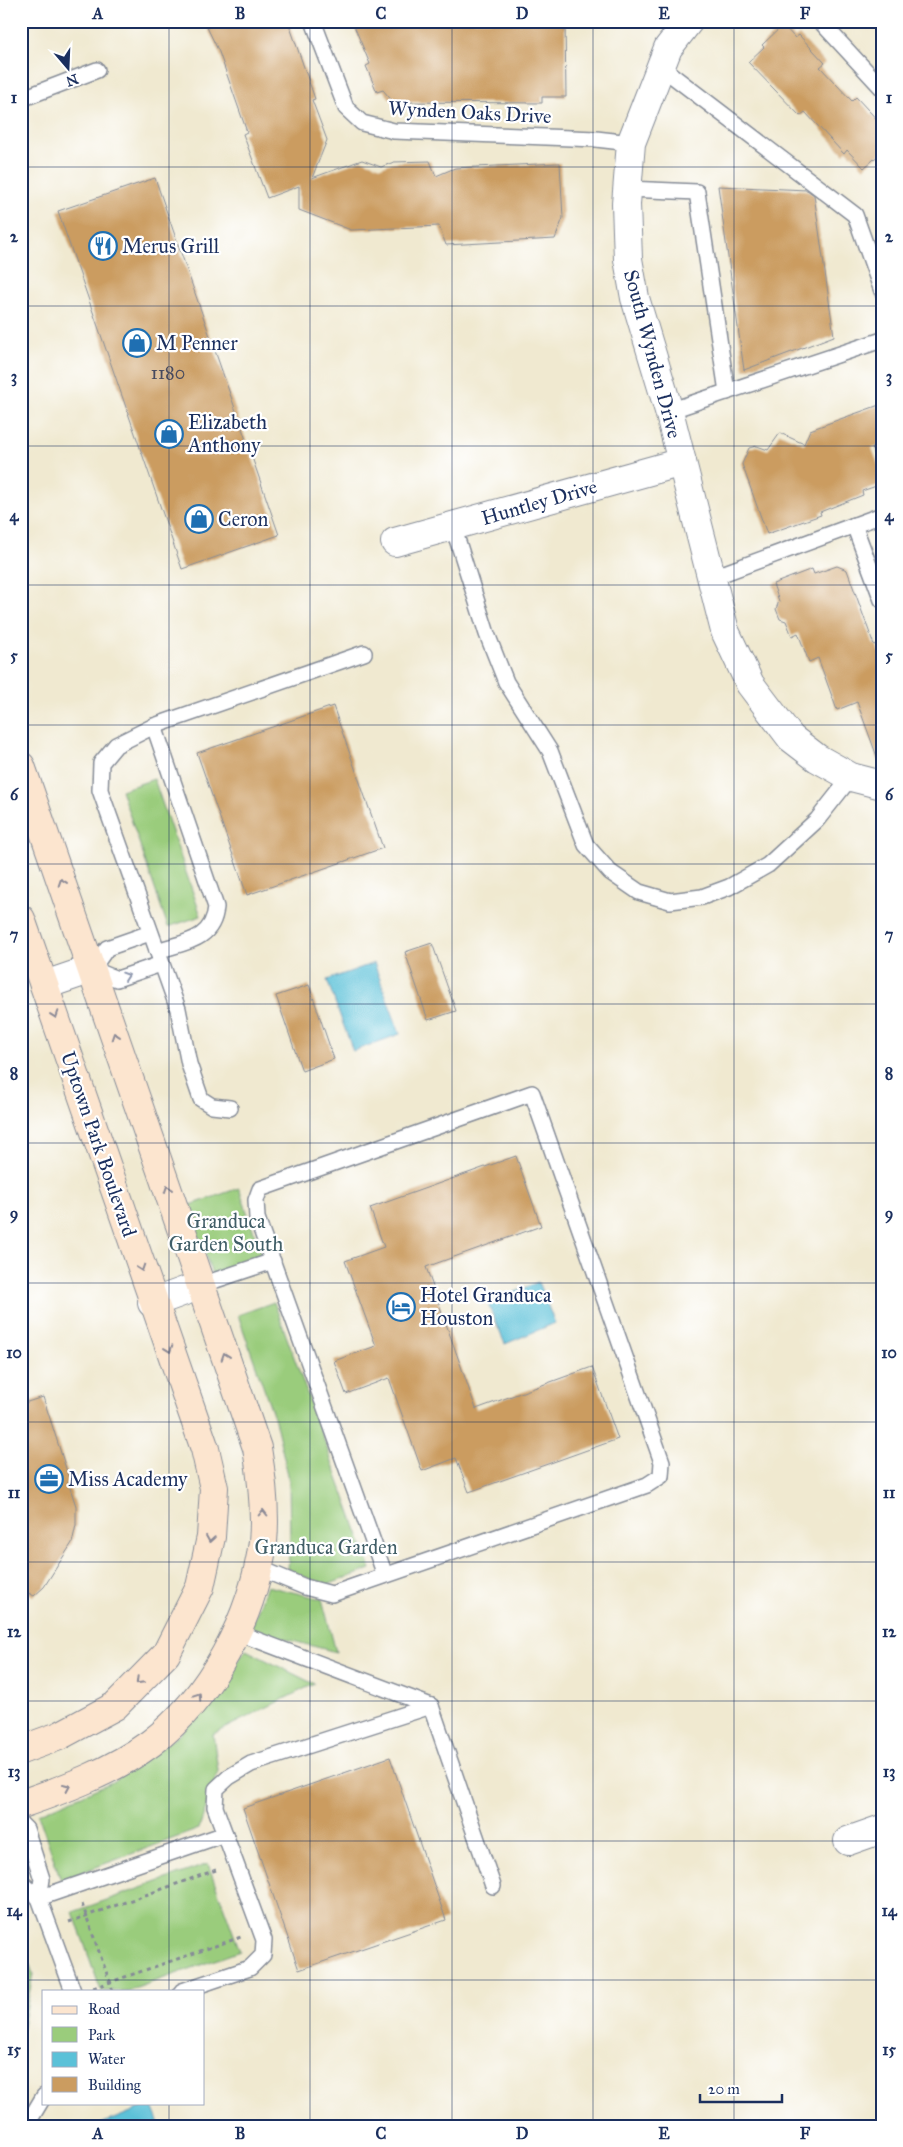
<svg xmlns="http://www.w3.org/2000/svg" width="903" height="2147" viewBox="0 0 903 2147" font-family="'IM FELL Great Primer',serif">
  <rect width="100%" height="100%" fill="#fff"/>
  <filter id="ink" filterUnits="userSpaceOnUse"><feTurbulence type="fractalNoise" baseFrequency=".02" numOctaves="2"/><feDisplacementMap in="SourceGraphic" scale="10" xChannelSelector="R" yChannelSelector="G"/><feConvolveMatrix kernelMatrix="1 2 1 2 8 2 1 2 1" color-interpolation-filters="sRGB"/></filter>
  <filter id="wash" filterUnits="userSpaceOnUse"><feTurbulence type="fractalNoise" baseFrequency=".0096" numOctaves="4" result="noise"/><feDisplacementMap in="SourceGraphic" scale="20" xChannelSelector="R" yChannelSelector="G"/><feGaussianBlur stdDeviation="1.12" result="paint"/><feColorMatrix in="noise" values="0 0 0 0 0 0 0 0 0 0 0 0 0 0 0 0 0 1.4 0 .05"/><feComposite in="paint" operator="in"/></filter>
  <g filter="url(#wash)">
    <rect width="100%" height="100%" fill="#f0e9d0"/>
    <!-- green -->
    <g fill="#9acc7c" stroke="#5a7e6d">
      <polygon points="154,779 201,916 168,927 121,790"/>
      <polygon points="239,1188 263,1259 213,1277 188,1206"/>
      <polygon points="274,1302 371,1569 324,1586 288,1569 290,1542 289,1479 275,1420 238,1315"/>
      <polygon points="267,1586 322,1599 336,1652 250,1630"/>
      <polygon points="246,1650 314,1684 213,1734 218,1771 199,1829 61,1880 38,1814 114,1781 180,1734"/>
      <polygon points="208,1864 240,1951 128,1991 101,1991 73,1912"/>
      <polygon points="21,1940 33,1974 21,2036"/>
    </g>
    <!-- water -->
    <g fill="#5bc1d8" stroke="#3b789b">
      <polygon points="374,963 400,1034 353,1051 327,980"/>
      <polygon points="538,1282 555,1323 505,1344 488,1304"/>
      <polygon points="151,2104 160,2126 96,2126"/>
    </g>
    <g id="blocks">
      <!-- building -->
      <g fill="#cb9c60">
        <polygon points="204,21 288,21 315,99 312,100 327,140 312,178 362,160 381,167 394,162 430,161 436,176 455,168 560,163 563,218 555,239 446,245 439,226 351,230 299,210 299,186 267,198 243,134 247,132 219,52"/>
        <polygon points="352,21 565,21 566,97 542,97 542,103 393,102 383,90 377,92 366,66 370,64"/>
        <polygon points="783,25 795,38 799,35 825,63 820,67 852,101 856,97 882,125 882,152 864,168 847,150 844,154 805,112 800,116 748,62 764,47 762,45"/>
        <polygon points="155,178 279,535 182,569 58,211"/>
        <polygon points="718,186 807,190 814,195 834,336 744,370"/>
        <polygon points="882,404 882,444 872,448 882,475 882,484 862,491 863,495 820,512 821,515 767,534 742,464 749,448 757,446 768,450 780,433 804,444 810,430"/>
        <polygon points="837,566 847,570 874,645 876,644 882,658 882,762 879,762 857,702 837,710 818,658 809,662 798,633 792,636 786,621 780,619 776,609 779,601 773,584 812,569 814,574"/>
        <polygon points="333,706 383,848 247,895 197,753"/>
        <polygon points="432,943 456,1011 428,1020 405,952"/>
        <polygon points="309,985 334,1059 302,1071 276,996"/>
        <polygon points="516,1156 541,1226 426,1267 476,1409 592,1367 618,1439 469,1492 456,1458 422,1471 389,1378 346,1394 334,1361 376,1346 345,1261 384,1247 370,1208"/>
        <polygon points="43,1397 70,1481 68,1482 76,1506 76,1525 72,1543 44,1587 34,1596 21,1589 21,1404"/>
        <polygon points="390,1757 446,1920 299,1970 243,1808"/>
      </g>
    </g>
  </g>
  <g filter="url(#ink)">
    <use href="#blocks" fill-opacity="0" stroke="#868c97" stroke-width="1"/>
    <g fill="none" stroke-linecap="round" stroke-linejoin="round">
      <defs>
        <g id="lane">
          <polyline points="313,21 346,108 362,123 394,131 596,139 631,143"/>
          <polyline points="820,21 882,88"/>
          <polyline points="661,67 855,215 882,291"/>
          <polyline points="21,99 97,70"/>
          <polyline points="627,189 697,192 727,392"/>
          <polyline points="669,411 882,340"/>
          <polyline points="854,525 882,600"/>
          <polyline points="453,526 487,634 506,682 550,751 586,845 610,872 639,892 670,901 702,897 729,887 768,865 817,820 851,777"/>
          <polyline points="711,578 882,515"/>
          <path d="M 154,726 L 216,907 C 213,941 184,942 157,951"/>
          <polyline points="150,933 107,948 92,969 117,979 161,964"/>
          <polyline points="230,1108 212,1106 201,1099 189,1064 178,1009 100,790 101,763 116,745 154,726 364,653"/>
          <polyline points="201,1285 273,1261"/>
          <polyline points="259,1568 305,1587 332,1594 647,1485 661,1476 662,1462 532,1093 260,1189 256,1200 257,1218 385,1575"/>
          <polyline points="236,1632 431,1706 493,1886"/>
          <polyline points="21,1824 26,1829 42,1879 39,1898 73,1991"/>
          <polyline points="21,1882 39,1898"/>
          <polyline points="39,1898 225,1834"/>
          <polyline points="182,1991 250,1968 263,1955 264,1940 215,1807 216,1789 229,1777 251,1764 431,1706"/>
          <polyline points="26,2126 44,2096"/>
        </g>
        <g id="street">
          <polyline points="689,21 668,48 631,143 626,204 628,259 635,298 669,411 725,631 750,684 791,738 817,758 851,777 882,785"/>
          <polyline points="395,542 682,462"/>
          <polyline points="45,985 92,969"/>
          <polyline points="152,1303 201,1285"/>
          <polyline points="848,1841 882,1829"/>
        </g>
        <g id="secondary">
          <path d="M 21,766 L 257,1448 C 262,1478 266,1511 263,1542 C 253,1617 211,1697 151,1743 C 113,1771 65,1789 21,1804"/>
          <polyline points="21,919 205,1449 214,1488 211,1537 200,1587 166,1654 115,1706 59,1736 21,1750"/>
        </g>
      </defs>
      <!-- lane casing -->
      <use href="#lane" stroke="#868c97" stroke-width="18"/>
      <!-- street casing -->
      <use href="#street" stroke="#868c97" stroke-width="30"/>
      <!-- secondary casing -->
      <use href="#secondary" stroke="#868c97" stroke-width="30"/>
      <!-- path -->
      <g stroke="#868c97" stroke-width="3" stroke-dasharray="4 4" stroke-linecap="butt">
        <polyline points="82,1904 113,1991"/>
        <polyline points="69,1922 216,1870"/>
        <polyline points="93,1988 241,1937"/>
      </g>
      <!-- lane -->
      <use href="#lane" stroke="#fff" stroke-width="15"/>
      <!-- street -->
      <use href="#street" stroke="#fff" stroke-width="28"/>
      <!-- secondary -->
      <use href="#secondary" stroke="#fce5cf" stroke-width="28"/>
    </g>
    <!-- one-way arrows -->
    <defs><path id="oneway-chevron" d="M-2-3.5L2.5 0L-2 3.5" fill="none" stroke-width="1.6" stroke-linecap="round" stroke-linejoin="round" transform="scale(1.25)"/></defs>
    <g stroke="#8c8a96">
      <use href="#oneway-chevron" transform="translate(62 882) rotate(-109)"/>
      <use href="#oneway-chevron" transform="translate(55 1015) rotate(71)"/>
      <use href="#oneway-chevron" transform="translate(115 1036) rotate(-109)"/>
      <use href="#oneway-chevron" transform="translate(168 1189) rotate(-109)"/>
      <use href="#oneway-chevron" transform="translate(141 1268) rotate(71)"/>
      <use href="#oneway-chevron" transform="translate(169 1349) rotate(70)"/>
      <use href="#oneway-chevron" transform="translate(225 1356) rotate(-109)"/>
      <use href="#oneway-chevron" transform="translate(263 1513) rotate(-90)"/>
      <use href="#oneway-chevron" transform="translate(210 1539) rotate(99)"/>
      <use href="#oneway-chevron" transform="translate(139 1681) rotate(135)"/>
      <use href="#oneway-chevron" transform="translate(198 1696) rotate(-56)"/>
      <use href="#oneway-chevron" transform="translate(67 1787) rotate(-24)"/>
    </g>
    <use stroke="#8d97ae" href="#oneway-chevron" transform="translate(126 976) rotate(-19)"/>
  </g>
  <!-- grid -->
  <path fill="none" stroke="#1b2f5e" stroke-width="1" stroke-opacity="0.55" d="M 169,21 L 169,1991M 310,21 L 310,2126M 452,21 L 452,2126M 593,21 L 593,2126M 734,21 L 734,2126M 21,167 L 882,167M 21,306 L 882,306M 21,446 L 882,446M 21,585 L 882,585M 21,725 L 882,725M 21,864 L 882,864M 21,1004 L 882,1004M 21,1143 L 882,1143M 21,1283 L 882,1283M 21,1422 L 882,1422M 21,1562 L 882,1562M 21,1701 L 882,1701M 21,1841 L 882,1841M 21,1980 L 882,1980M 169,2103 L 169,2126"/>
  <!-- icons -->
  <defs>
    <symbol id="restaurant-ring" viewBox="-11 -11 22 22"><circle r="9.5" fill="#fff" stroke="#1f6fb2" stroke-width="1.5"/><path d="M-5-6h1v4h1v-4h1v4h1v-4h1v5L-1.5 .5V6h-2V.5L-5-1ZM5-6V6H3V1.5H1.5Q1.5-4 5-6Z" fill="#1f6fb2"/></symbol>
    <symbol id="shop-ring" viewBox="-11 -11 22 22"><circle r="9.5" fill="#fff" stroke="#1f6fb2" stroke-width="1.5"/><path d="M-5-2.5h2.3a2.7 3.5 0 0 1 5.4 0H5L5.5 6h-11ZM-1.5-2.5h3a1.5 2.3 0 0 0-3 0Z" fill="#1f6fb2"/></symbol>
    <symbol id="hotel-ring" viewBox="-11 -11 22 22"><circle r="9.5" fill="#fff" stroke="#1f6fb2" stroke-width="1.5"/><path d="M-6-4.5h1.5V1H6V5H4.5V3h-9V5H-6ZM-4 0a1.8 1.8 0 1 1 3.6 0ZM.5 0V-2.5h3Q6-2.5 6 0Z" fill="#1f6fb2"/></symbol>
    <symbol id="office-ring" viewBox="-11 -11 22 22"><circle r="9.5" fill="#fff" stroke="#1f6fb2" stroke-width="1.5"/><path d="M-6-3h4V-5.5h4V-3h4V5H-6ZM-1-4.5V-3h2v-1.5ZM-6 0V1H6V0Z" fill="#1f6fb2"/></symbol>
  </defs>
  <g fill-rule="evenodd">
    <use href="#restaurant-ring" x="87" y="230" width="32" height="32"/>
    <use href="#shop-ring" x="121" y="327" width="32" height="32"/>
    <use href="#shop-ring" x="153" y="418" width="32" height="32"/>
    <use href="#shop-ring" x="183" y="503" width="32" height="32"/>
    <use href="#hotel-ring" x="385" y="1291" width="32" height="32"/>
    <use href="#office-ring" x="33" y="1463" width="32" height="32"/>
  </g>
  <g text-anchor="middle" stroke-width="4.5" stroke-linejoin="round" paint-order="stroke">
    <!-- number labels -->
    <g font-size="18" fill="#474a5e">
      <text x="168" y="379">1180</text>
    </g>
    <!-- street labels -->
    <g font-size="20" fill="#1b2f5e" stroke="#fff">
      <text transform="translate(470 112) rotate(3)" y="7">Wynden Oaks Drive</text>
      <text transform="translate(653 354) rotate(75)" y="7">South Wynden Drive</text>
      <text transform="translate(539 502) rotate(-16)" y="7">Huntley Drive</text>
      <text transform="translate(99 1144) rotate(71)" y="7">Uptown Park Boulevard</text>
    </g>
    <!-- poi labels -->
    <g font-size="20" fill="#1b2f5e" stroke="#fff" text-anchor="start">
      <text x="122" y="253">Merus Grill</text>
      <text x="156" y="350">M Penner</text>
      <text x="188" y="429">Elizabeth<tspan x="188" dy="23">Anthony</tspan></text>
      <text x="218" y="526">Ceron</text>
      <text x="420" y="1302">Hotel Granduca<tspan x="420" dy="23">Houston</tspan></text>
      <text x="68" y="1486">Miss Academy</text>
    </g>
    <!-- park labels -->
    <g font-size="20" fill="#415e67" stroke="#fff">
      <text x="226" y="1228">Granduca<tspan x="226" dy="23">Garden South</tspan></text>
      <text x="326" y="1554">Granduca Garden</text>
    </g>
  </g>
  <!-- margin -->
  <rect width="903" height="2147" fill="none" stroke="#fff" stroke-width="55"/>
  <!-- legend -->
  <rect x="42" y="1990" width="162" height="115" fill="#ffffff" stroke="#a4acbf"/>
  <rect x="52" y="2006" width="25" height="8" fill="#fce5cf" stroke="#a4acbf"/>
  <text x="88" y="2014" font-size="15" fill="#1b2f5e">Road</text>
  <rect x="52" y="2027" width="25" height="15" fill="#9acc7c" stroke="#a4acbf"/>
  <text x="88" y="2040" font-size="15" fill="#1b2f5e">Park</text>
  <rect x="52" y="2052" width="25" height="15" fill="#5bc1d8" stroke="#a4acbf"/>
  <text x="88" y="2064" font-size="15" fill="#1b2f5e">Water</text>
  <rect x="52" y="2077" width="25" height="15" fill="#cb9c60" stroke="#a4acbf"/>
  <text x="88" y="2090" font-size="15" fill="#1b2f5e">Building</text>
  <!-- north arrow -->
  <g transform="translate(68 68) rotate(161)" stroke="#ffffff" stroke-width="4" paint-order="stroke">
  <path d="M0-4L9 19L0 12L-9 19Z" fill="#1b2f5e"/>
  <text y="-8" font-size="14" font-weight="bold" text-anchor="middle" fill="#1b2f5e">N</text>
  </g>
  <!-- scale -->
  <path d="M700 2094v8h82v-8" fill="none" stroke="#1b2f5e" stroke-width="2.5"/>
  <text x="708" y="2094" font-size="15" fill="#1b2f5e" stroke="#ffffff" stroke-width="4" paint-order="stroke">20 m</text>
  <rect x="28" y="28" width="848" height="2092" fill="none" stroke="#1b2f5e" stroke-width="2"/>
  <g font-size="16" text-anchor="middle" font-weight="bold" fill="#1b2f5e">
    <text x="98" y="19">A</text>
    <text x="240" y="19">B</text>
    <text x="381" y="19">C</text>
    <text x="522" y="19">D</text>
    <text x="664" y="19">E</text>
    <text x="805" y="19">F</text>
    <text x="14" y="103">1</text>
    <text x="889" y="103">1</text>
    <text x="14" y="242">2</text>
    <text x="889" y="242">2</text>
    <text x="14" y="382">3</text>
    <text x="889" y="382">3</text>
    <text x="14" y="521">4</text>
    <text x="889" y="521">4</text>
    <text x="14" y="661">5</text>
    <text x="889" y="661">5</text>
    <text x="14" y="800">6</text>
    <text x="889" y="800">6</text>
    <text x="14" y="940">7</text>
    <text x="889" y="940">7</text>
    <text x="14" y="1079">8</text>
    <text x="889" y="1079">8</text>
    <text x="14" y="1219">9</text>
    <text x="889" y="1219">9</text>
    <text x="14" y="1358">10</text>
    <text x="889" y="1358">10</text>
    <text x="14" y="1498">11</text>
    <text x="889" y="1498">11</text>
    <text x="14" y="1637">12</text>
    <text x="889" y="1637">12</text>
    <text x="14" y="1777">13</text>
    <text x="889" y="1777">13</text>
    <text x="14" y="1916">14</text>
    <text x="889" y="1916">14</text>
    <text x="14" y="2055">15</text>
    <text x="889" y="2055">15</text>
    <text x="98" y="2139">A</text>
    <text x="240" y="2139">B</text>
    <text x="381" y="2139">C</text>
    <text x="522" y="2139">D</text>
    <text x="664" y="2139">E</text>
    <text x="805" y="2139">F</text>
  </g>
</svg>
